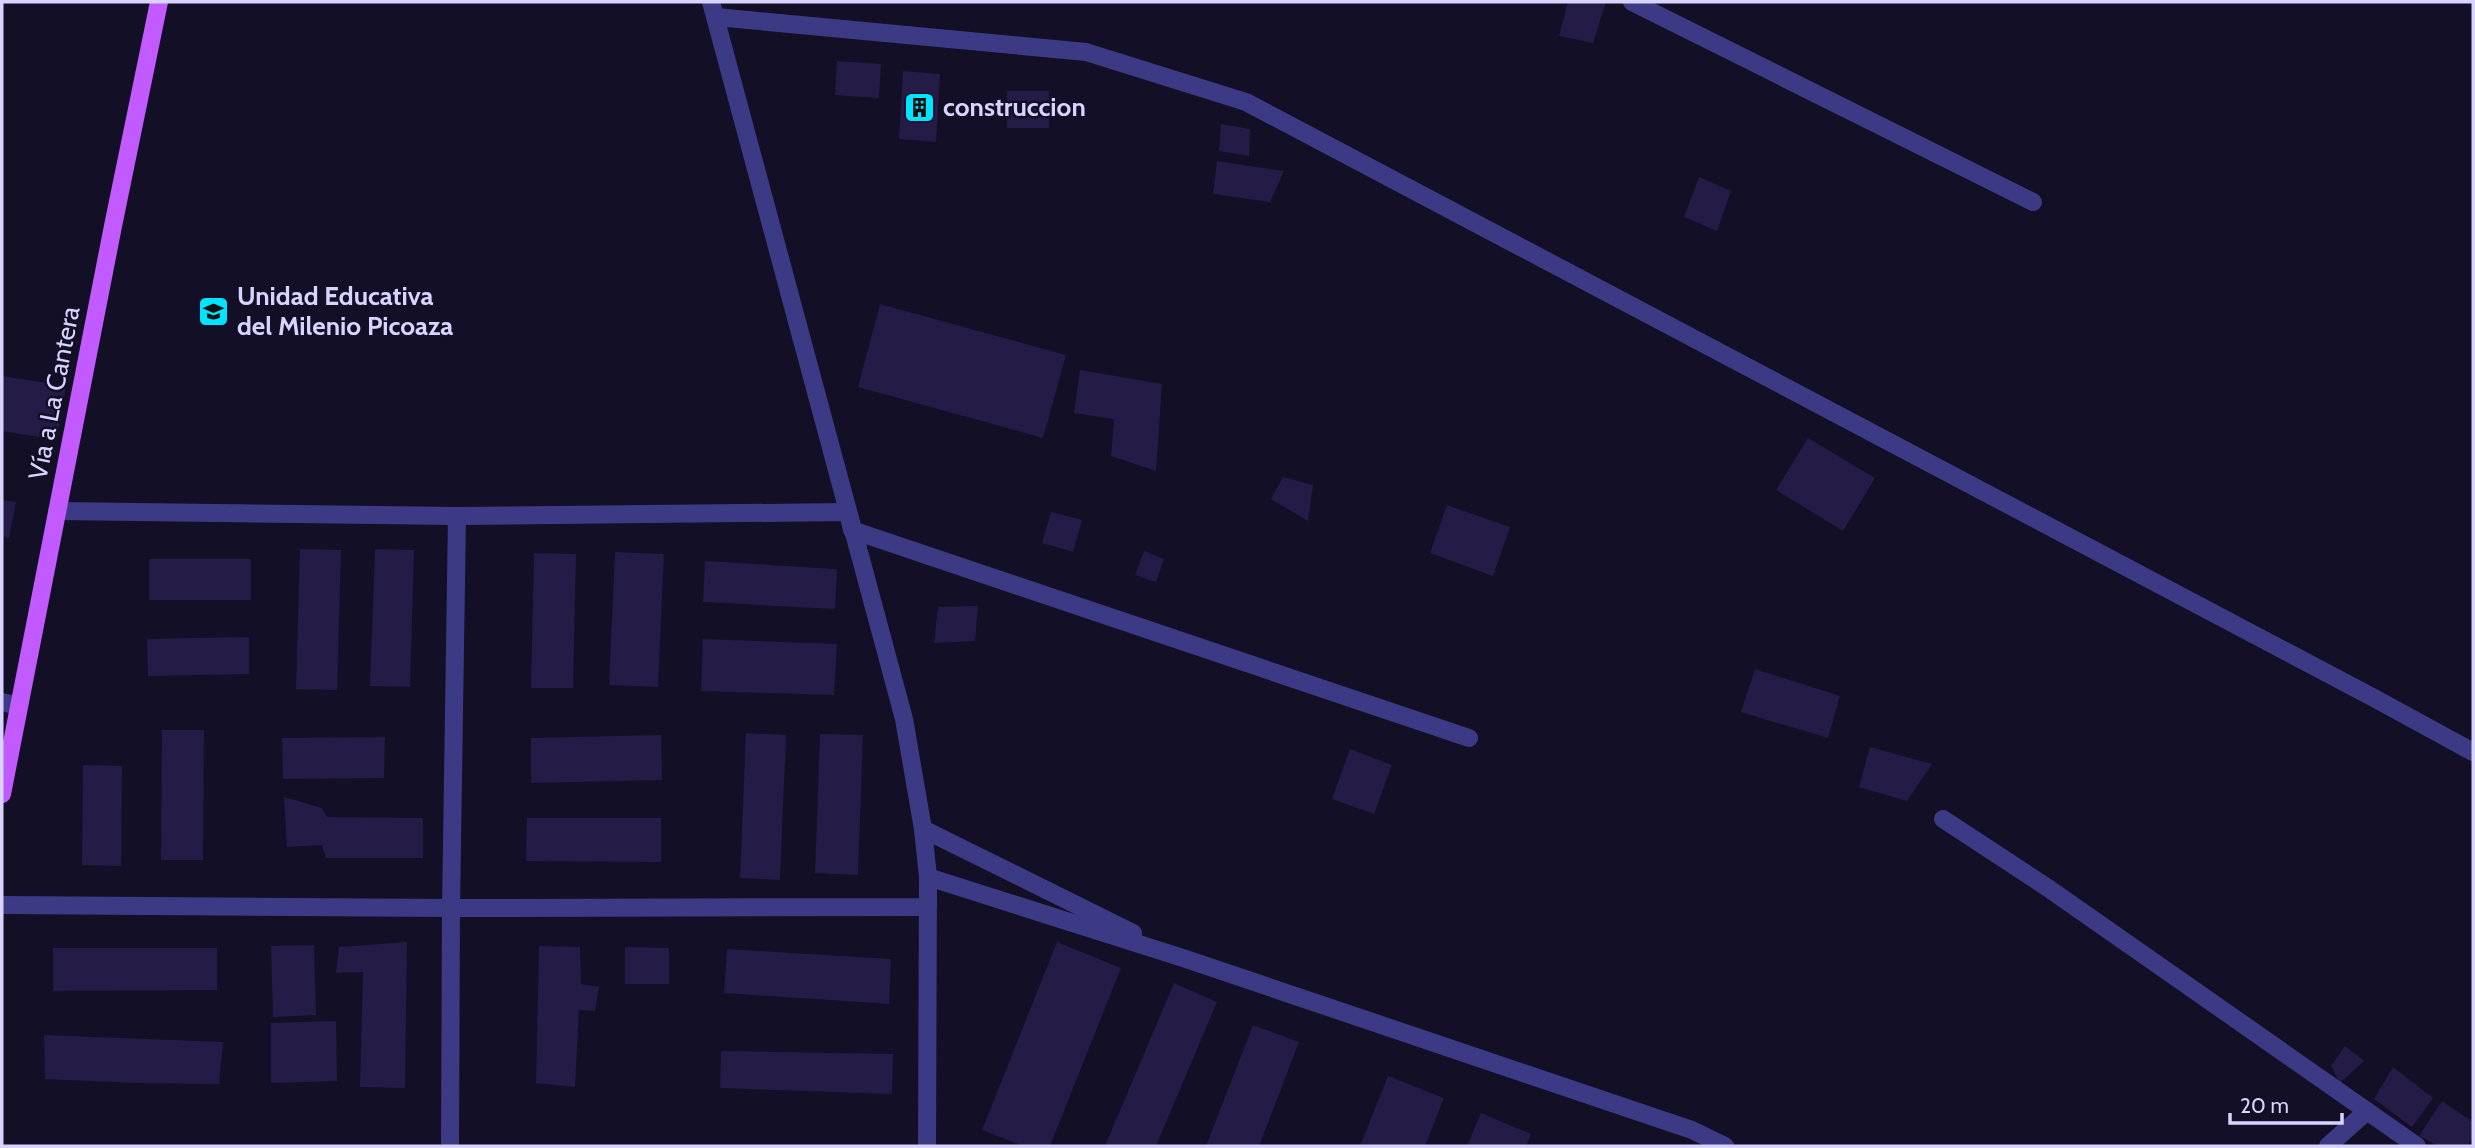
<svg xmlns="http://www.w3.org/2000/svg" width="2475" height="1148" viewBox="0 0 2475 1148" font-family="Cabin,sans-serif">
  <rect width="100%" height="100%" fill="#130f26"/>
  <!-- building -->
  <g fill="#241b47">
    <polygon points="1568,2 1606,2 1593,43 1559,36"/>
    <polygon points="837,61 881,64 879,98 835,95"/>
    <polygon points="903,71 940,74 936,142 899,139"/>
    <rect x="1007" y="91" width="42" height="37"/>
    <polygon points="1221,124 1250,129 1249,156 1219,151"/>
    <polygon points="1217,161 1284,171 1270,202 1213,194"/>
    <polygon points="1699,177 1731,191 1717,231 1684,217"/>
    <polygon points="880,304 1066,355 1043,438 858,387"/>
    <polygon points="1080,370 1162,384 1156,471 1111,456 1114,419 1074,413"/>
    <polygon points="2,376 66,386 57,440 2,431"/>
    <polygon points="1808,438 1875,478 1843,531 1776,490"/>
    <polygon points="1283,477 1313,485 1308,521 1271,499"/>
    <polygon points="2,500 16,502 9,538 2,536"/>
    <polygon points="1447,505 1510,527 1493,576 1430,553"/>
    <polygon points="1051,512 1082,520 1073,552 1042,543"/>
    <polygon points="300,549 341,550 337,690 296,689"/>
    <polygon points="375,549 414,550 410,687 370,686"/>
    <polygon points="1144,551 1164,559 1156,582 1135,575"/>
    <polygon points="615,552 664,554 658,687 609,685"/>
    <polygon points="534,553 576,554 573,688 531,688"/>
    <rect x="149" y="559" width="102" height="41"/>
    <polygon points="705,561 837,569 835,609 703,602"/>
    <polygon points="978,606 975,641 934,643 938,607"/>
    <polygon points="249,637 249,674 148,676 147,639"/>
    <polygon points="703,639 837,644 834,695 701,691"/>
    <polygon points="1755,669 1840,696 1828,738 1741,712"/>
    <polygon points="162,730 204,730 203,860 161,860"/>
    <polygon points="746,733 786,735 780,880 740,878"/>
    <polygon points="820,734 863,735 858,875 815,873"/>
    <polygon points="661,735 662,780 531,783 531,738"/>
    <polygon points="385,737 384,778 283,779 282,738"/>
    <polygon points="1870,747 1932,764 1907,801 1859,787"/>
    <polygon points="1350,749 1392,765 1374,814 1332,799"/>
    <polygon points="83,765 122,766 121,866 82,865"/>
    <polygon points="284,797 322,808 327,817 423,818 423,858 326,858 322,845 287,847"/>
    <polygon points="527,818 661,818 661,862 526,861"/>
    <polygon points="407,942 405,1088 360,1087 363,972 336,973 339,947"/>
    <polygon points="1057,942 1121,968 1050,1146 1023,1146 982,1130"/>
    <polygon points="314,945 316,1015 273,1017 271,946"/>
    <polygon points="539,946 580,947 581,984 599,987 595,1011 579,1010 575,1087 536,1083"/>
    <polygon points="625,947 669,948 669,984 625,984"/>
    <polygon points="53,948 217,948 217,990 53,991"/>
    <polygon points="727,949 891,959 889,1004 724,993"/>
    <polygon points="1174,983 1217,1002 1156,1146 1105,1146"/>
    <polygon points="336,1021 337,1081 271,1083 271,1023"/>
    <polygon points="1253,1025 1299,1042 1259,1146 1206,1146"/>
    <polygon points="44,1035 223,1042 219,1084 134,1083 45,1079"/>
    <polygon points="2345,1046 2364,1061 2340,1083 2331,1066"/>
    <polygon points="721,1051 893,1054 892,1094 720,1088"/>
    <polygon points="2393,1067 2433,1098 2412,1127 2374,1099"/>
    <polygon points="1388,1076 1444,1098 1425,1146 1360,1146"/>
    <polygon points="2442,1101 2473,1122 2473,1137 2468,1146 2439,1146 2419,1136"/>
    <polygon points="1481,1113 1531,1134 1526,1146 1467,1146"/>
  </g>
  <g fill="none" stroke-linecap="round" stroke-linejoin="round">
    <!-- minor -->
    <g stroke="#3d3a85" stroke-width="18">
      <polyline points="711,2 904,719 923,829 928,877 927,1146"/>
      <polyline points="1632,2 2033,202"/>
      <polyline points="716,17 1086,52 1246,102 2374,698 2473,752"/>
      <polyline points="57,511 457,516 848,512 852,530 1469,738"/>
      <polyline points="2,702 19,706"/>
      <polyline points="1943,819 2051,890 2417,1146"/>
      <polyline points="923,829 1133,933"/>
      <polyline points="2,905 451,908 928,907 928,877 1183,958 1692,1130 1725,1146"/>
      <polyline points="450,1146 451,908 457,516"/>
      <polyline points="2328,1146 2367,1111"/>
    </g>
    <!-- major -->
    <polyline stroke="#c25bff" stroke-width="18" points="2,794 113,226 159,2"/>
  </g>
  <!-- icons -->
  <defs>
    <symbol id="building-square" viewBox="-11 -11 22 22"><rect x="-9" y="-9" width="18" height="18" rx="4" fill="#00e5ff" stroke="#130f26"/><path d="M-4-6H4V6H1V3H-1V6H-4ZM-2.5-4.3h1.7v1.8h-1.7ZM.8-4.3h1.7v1.8H.8ZM-2.5-1h1.7V.8h-1.7ZM.8-1h1.7V.8H.8Z" fill="#111"/></symbol>
    <symbol id="university-square" viewBox="-11 -11 22 22"><rect x="-9" y="-9" width="18" height="18" rx="4" fill="#00e5ff" stroke="#130f26"/><path d="M0-5L7-2L0 1L-7-2ZM-4 1L0 2.5L4 1V4Q0 6-4 4Z" fill="#111"/></symbol>
  </defs>
  <g fill-rule="evenodd">
    <use href="#building-square" x="902" y="90" width="35" height="35"/>
    <use href="#university-square" x="196" y="294" width="35" height="35"/>
  </g>
  <g text-anchor="middle" stroke-width="5" stroke-linejoin="round" paint-order="stroke">
    <!-- poi labels -->
    <g font-size="26" font-weight="bold" fill="#d9d4ff" stroke="#130f26" text-anchor="start">
      <text x="943" y="116">construccion</text>
      <text x="237" y="305">Unidad Educativa<tspan x="237" dy="30">del Milenio Picoaza</tspan></text>
    </g>
    <!-- street labels -->
    <g font-size="26" fill="#d9d4ff" stroke="#130f26">
      <text transform="translate(54 393) rotate(-79)" y="9">Vía a La Cantera</text>
    </g>
  </g>
  <!-- border -->
  <rect width="2475" height="1148" fill="none" stroke="#d9d4ff" stroke-width="7"/>
  <!-- scale -->
  <path d="M2230 1113v10h112v-10" fill="none" stroke="#d9d4ff" stroke-width="3.5"/>
  <text x="2240" y="1113" font-size="21" fill="#d9d4ff" stroke="#130f26" stroke-width="5" paint-order="stroke">20 m</text>
</svg>
